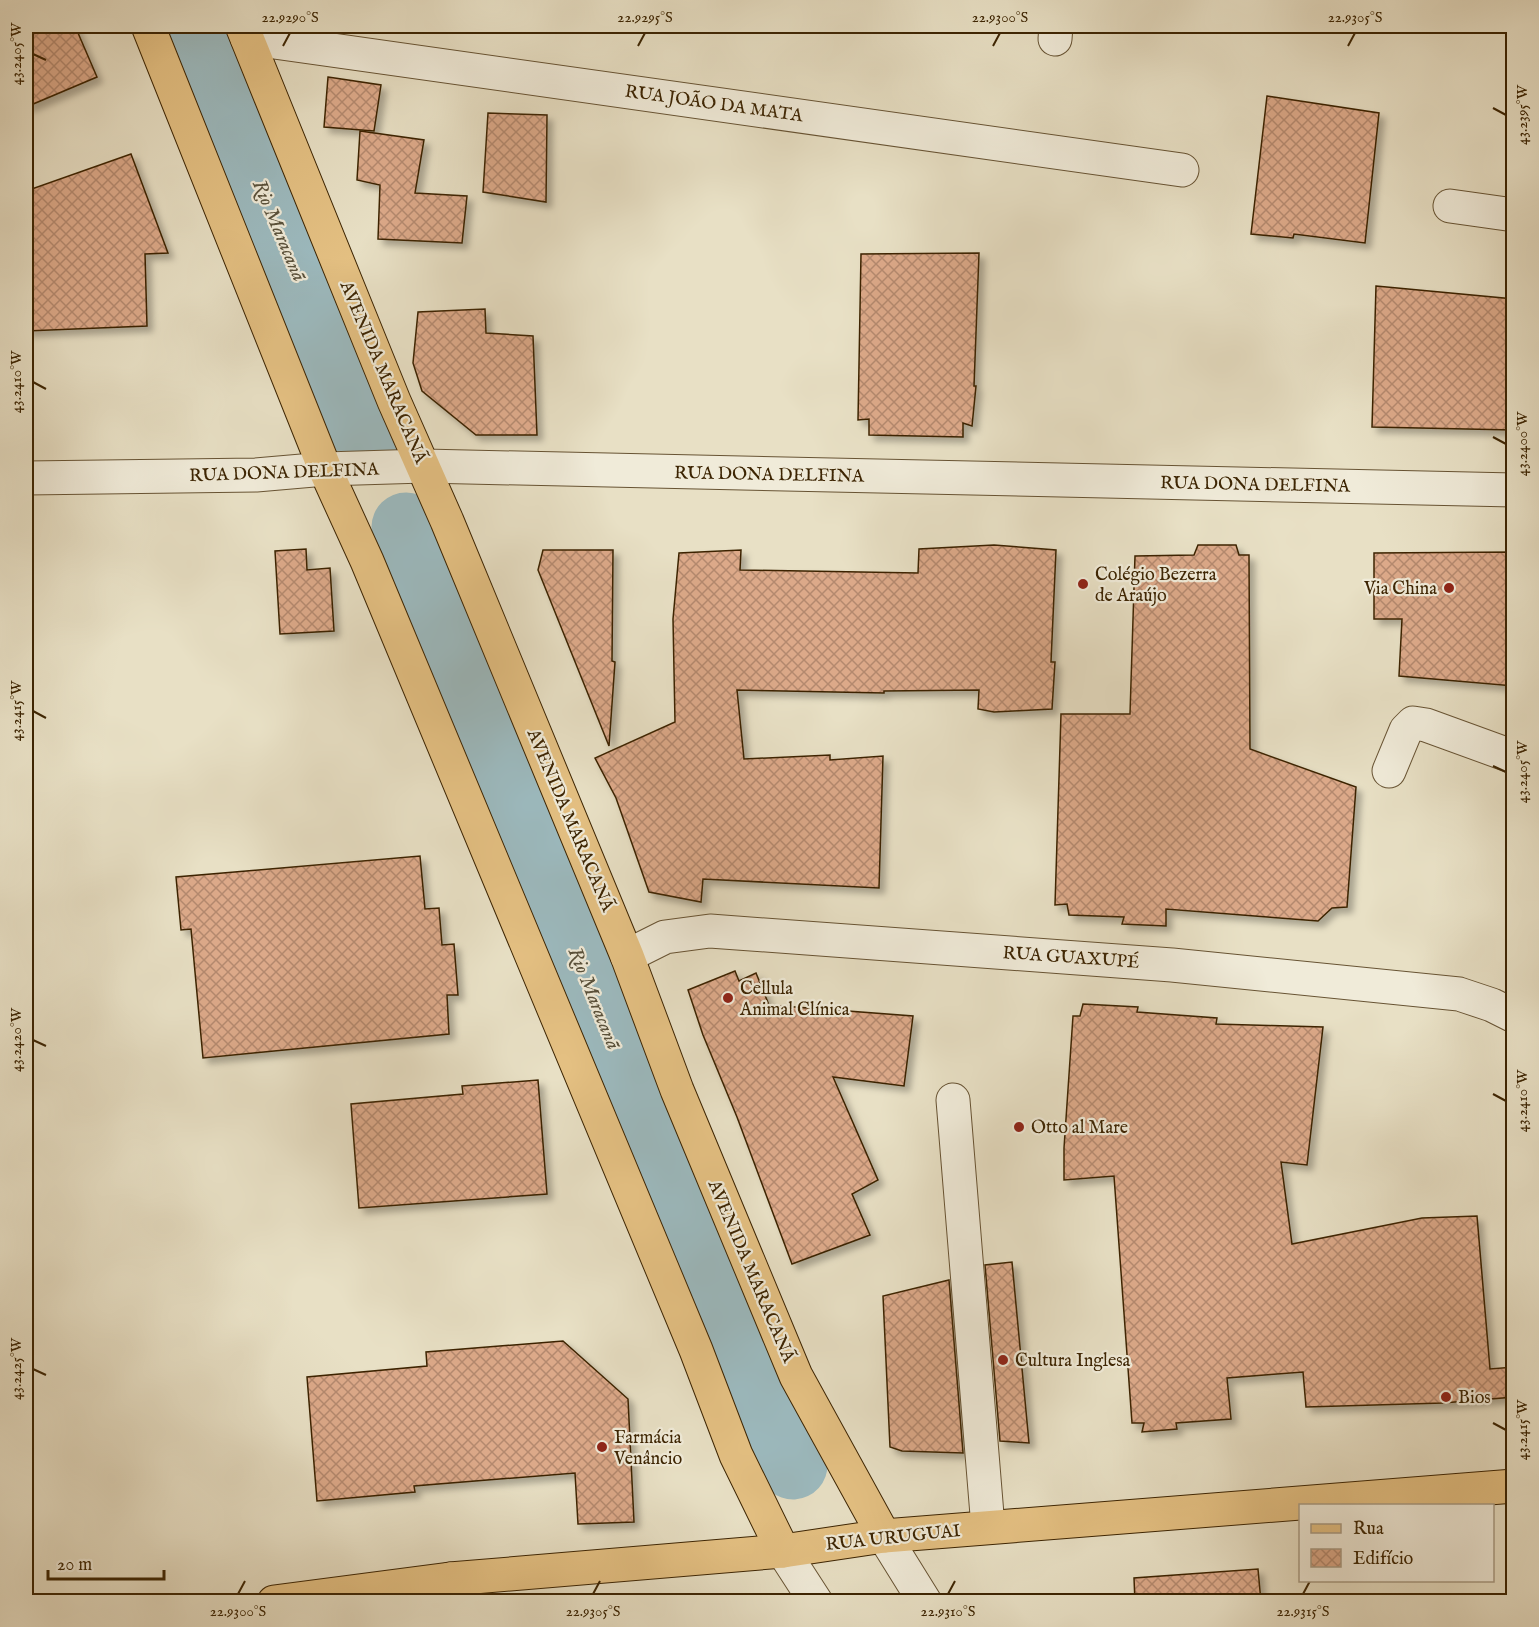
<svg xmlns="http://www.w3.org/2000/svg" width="1539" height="1627" viewBox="0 0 1539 1627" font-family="'IM FELL English',serif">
  <defs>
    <pattern id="building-cross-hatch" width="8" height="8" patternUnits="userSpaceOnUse" patternTransform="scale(1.5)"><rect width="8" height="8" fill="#dca989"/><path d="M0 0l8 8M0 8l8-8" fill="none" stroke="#b4896e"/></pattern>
    <filter id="shadow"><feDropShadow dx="5.5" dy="5.5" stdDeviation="3" flood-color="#0004"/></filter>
  </defs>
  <rect width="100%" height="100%" fill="#e8e0c5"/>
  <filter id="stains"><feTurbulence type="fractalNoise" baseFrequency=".00333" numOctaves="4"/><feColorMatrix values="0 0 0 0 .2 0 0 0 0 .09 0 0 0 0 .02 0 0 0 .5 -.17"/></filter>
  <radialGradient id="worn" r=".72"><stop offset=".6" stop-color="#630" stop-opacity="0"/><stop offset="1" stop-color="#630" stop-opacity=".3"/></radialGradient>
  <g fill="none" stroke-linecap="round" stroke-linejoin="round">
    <!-- river -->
    <g stroke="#9cbabf" stroke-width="69">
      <polyline points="195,26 365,435"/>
      <polyline points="406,527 728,1330 793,1465"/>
    </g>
  </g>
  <!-- building -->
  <g fill="url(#building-cross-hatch)" stroke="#3c2402" stroke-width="1.5" filter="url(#shadow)">
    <polygon points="26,26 75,26 97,77 26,107"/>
    <polygon points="328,77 381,85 374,131 324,127"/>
    <polygon points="1267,96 1379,113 1365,243 1294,234 1293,238 1251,234"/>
    <polygon points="488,113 547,115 546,202 483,192"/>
    <polygon points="360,131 424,140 415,193 467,196 462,243 378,239 380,185 357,180"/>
    <polygon points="131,154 168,253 145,254 147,326 26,331 26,191"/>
    <polygon points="979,253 974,386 976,386 972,426 963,423 963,437 869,435 869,419 858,420 861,254"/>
    <polygon points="1376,286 1514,299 1514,430 1372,427"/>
    <polygon points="485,309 486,333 533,336 537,435 476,435 422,391 413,363 418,312"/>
    <polygon points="994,545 1056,550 1051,662 1055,662 1052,709 994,712 978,709 979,690 884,691 884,693 737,690 744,759 830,755 830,760 883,756 879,888 703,879 701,902 649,892 616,798 595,758 675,722 673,619 679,553 741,550 740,570 918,573 919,549"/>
    <polygon points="1198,545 1236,545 1239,555 1249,555 1250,749 1356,787 1347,907 1332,908 1318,921 1166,909 1166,926 1122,924 1124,917 1069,915 1067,904 1055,905 1061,714 1130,714 1135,556 1194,555"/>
    <polygon points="306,549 307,570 330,568 334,631 280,634 275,551"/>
    <polygon points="543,550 613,550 612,661 615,662 609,746 538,570"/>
    <polygon points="1514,552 1514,686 1399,676 1402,619 1374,619 1374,553"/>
    <polygon points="420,856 425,909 439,908 442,945 454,944 458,995 447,995 449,1034 203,1058 191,929 181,930 176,877"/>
    <polygon points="735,971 739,981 756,973 769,1005 913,1016 904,1086 833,1077 878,1180 852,1194 870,1235 792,1264 737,1117 703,1035 688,990"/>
    <polygon points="1083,1004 1138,1007 1137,1012 1217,1018 1216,1024 1323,1027 1307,1165 1281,1162 1292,1244 1422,1218 1477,1216 1490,1369 1514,1367 1514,1397 1443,1403 1306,1407 1303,1372 1227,1378 1231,1419 1176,1423 1177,1429 1142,1432 1144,1423 1132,1423 1114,1176 1064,1180 1064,1148 1073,1016 1080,1016"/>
    <polygon points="538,1080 547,1194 359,1208 351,1104 463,1094 462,1086"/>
    <polygon points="1012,1262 1029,1443 1000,1441 985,1265"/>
    <polygon points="949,1280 963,1453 902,1451 890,1447 883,1296"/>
    <polygon points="563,1341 628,1399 634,1522 578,1524 575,1473 414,1486 415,1492 317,1501 307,1377 427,1366 426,1352"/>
    <polygon points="1258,1569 1261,1602 1135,1602 1134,1578"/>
  </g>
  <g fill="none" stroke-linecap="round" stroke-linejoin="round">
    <defs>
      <g id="minor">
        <polyline points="247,38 1182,170"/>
        <polyline points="1055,39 1056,26"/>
        <polyline points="1450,206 1514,215"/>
        <polyline points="26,478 256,475 325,469 424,466 1514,490"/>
        <polyline points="1389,771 1406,730 1413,723 1426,725 1514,757"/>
        <polyline points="627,956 665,937 710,931 1172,965 1459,994 1492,1005 1514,1016"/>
        <polyline points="953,1100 988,1527"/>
        <polyline points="884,1536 925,1602"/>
        <polyline points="783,1551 816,1602"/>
        <polyline points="450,1579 455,1602"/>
      </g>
      <g id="major">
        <polyline points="148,26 325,469 367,561 696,1350 736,1455 783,1551"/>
        <polyline points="242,26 394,401 447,521 627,956 677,1090 796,1376 884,1536"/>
        <polyline points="274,1602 450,1579 783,1551 884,1536 1514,1486"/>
      </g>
    </defs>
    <!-- minor casing -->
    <use href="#minor" stroke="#675333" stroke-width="35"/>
    <!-- major casing -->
    <use href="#major" stroke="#3c2402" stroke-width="35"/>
    <!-- minor -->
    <use href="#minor" stroke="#f0ebd9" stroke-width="33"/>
    <!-- major -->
    <use href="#major" stroke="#e4c082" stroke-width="33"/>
  </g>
  <!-- ticks -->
  <path fill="none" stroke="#3c2402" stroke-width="2" d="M 283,46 L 290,33M 638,46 L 645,33M 993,46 L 1000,33M 1348,46 L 1355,33M 33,54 L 46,60M 1493,108 L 1506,115M 33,382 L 46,389M 1493,437 L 1506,444M 33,711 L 46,718M 1493,766 L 1506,772M 33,1040 L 46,1046M 1493,1094 L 1506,1101M 33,1369 L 46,1375M 1493,1423 L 1506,1430M 238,1594 L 245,1581M 593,1594 L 600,1581M 948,1594 L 955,1581M 1303,1594 L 1310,1581"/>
  <!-- markers -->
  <g fill="#8f2418" stroke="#f0ebd9" stroke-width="2">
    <circle cx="1083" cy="584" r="6"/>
    <circle cx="1449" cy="588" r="6"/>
    <circle cx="728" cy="998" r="6"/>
    <circle cx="1019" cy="1127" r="6"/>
    <circle cx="1003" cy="1360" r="6"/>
    <circle cx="1446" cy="1397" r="6"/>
    <circle cx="602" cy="1447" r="6"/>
  </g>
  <g text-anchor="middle" stroke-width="4.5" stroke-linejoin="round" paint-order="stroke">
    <!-- street labels -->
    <g font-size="18" fill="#3c2402" stroke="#f0ebd9">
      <text transform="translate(714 103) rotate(8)" y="6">RUA JOÃO DA MATA</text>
      <text transform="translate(384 372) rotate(67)" y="6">AVENIDA MARACANÃ</text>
      <text transform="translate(284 472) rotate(-2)" y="6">RUA DONA DELFINA</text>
      <text transform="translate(769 474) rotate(1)" y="6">RUA DONA DELFINA</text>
      <text transform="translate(1255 484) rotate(1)" y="6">RUA DONA DELFINA</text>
      <text transform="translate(571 820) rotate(67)" y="6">AVENIDA MARACANÃ</text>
      <text transform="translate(1071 957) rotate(4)" y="6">RUA GUAXUPÉ</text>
      <text transform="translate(752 1271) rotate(67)" y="6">AVENIDA MARACANÃ</text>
      <text transform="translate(893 1537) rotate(-6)" y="6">RUA URUGUAI</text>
    </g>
    <!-- poi labels -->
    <g font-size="18" fill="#3c2402" stroke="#f0ebd9" text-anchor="start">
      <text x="1095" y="580">Colégio Bezerra<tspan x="1095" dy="21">de Araújo</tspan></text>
      <text x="1437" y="594" text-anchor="end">Via China</text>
      <text x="740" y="994">Cellula<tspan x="740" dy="21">Animal Clínica</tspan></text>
      <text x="1031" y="1133">Otto al Mare</text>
      <text x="1015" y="1366">Cultura Inglesa</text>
      <text x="1458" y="1403">Bios</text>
      <text x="614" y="1443">Farmácia<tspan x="614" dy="21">Venâncio</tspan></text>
    </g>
    <!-- water labels -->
    <g font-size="20" font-style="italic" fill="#59513b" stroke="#f0ebd9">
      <text transform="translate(280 230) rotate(67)" y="7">Rio Maracanã</text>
      <text transform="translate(595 998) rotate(68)" y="7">Rio Maracanã</text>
    </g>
  </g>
  <!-- margin -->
  <rect width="1539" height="1627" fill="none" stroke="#e8e0c5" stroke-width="66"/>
  <!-- legend -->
  <rect x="1299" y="1504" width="195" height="78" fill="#f0ebd9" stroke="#a89b83" stroke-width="1.5"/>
  <rect x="1311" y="1524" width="30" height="9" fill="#e4c082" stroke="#a89b83" stroke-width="1.5"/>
  <text x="1353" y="1534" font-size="18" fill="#3c2402">Rua</text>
  <rect x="1311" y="1549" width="30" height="18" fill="url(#building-cross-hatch)" stroke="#a89b83" stroke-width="1.5"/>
  <text x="1353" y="1564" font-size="18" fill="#3c2402">Edifício</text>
  <!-- scale -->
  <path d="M48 1570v9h116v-9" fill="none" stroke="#3c2402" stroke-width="3"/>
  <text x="57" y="1570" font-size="18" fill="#3c2402" stroke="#f0ebd9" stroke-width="4.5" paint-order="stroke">20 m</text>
  <rect x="33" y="33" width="1473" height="1561" fill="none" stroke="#3c2402" stroke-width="2"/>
  <g font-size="15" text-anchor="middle" fill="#3c2402">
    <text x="290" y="22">22.9290°S</text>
    <text x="645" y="22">22.9295°S</text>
    <text x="1000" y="22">22.9300°S</text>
    <text x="1355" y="22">22.9305°S</text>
    <text transform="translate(16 54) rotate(-90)" y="5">43.2405°W</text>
    <text transform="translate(1522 115) rotate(-90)" y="5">43.2395°W</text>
    <text transform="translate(16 382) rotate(-90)" y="5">43.2410°W</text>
    <text transform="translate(1522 444) rotate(-90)" y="5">43.2400°W</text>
    <text transform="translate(16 711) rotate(-90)" y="5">43.2415°W</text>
    <text transform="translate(1522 772) rotate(-90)" y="5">43.2405°W</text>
    <text transform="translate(16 1040) rotate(-90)" y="5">43.2420°W</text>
    <text transform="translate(1522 1101) rotate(-90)" y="5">43.2410°W</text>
    <text transform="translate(16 1369) rotate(-90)" y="5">43.2425°W</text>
    <text transform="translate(1522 1430) rotate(-90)" y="5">43.2415°W</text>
    <text x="238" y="1616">22.9300°S</text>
    <text x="593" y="1616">22.9305°S</text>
    <text x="948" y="1616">22.9310°S</text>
    <text x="1303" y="1616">22.9315°S</text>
  </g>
  <rect width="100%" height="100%" filter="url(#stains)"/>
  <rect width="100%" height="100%" fill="url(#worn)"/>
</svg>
